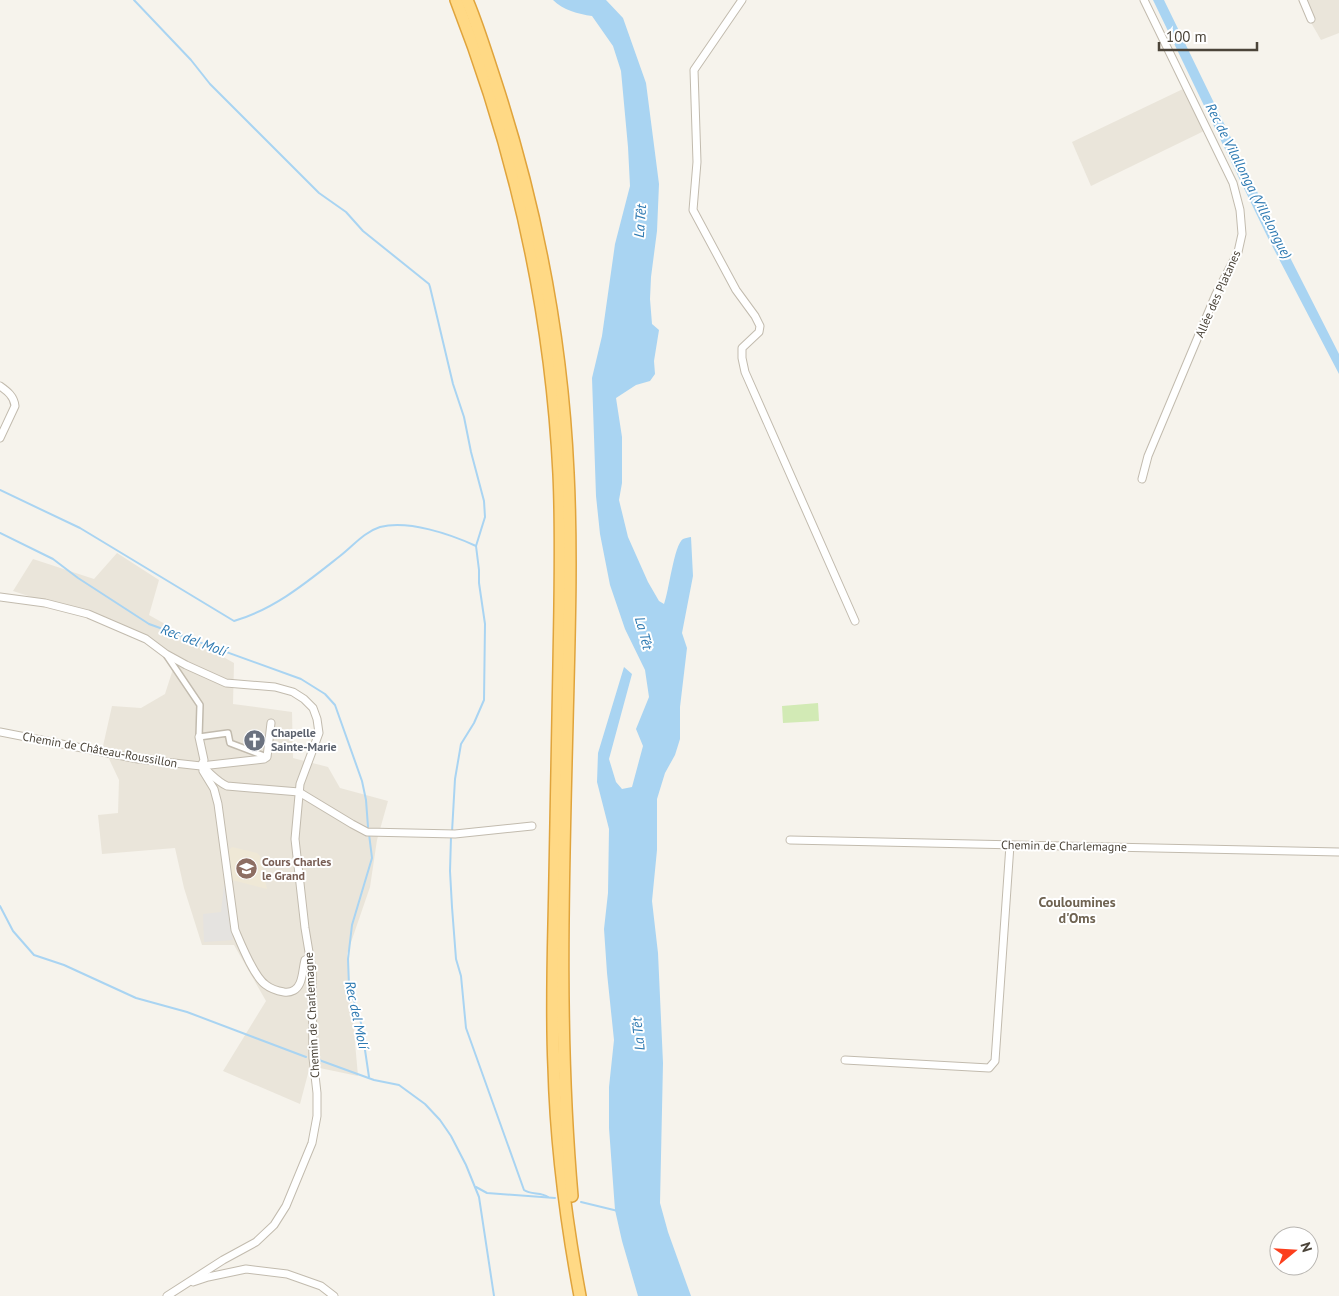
<svg xmlns="http://www.w3.org/2000/svg" width="1339" height="1296" viewBox="0 0 1339 1296" font-family="'PT Sans',sans-serif">
  <rect width="100%" height="100%" fill="#f6f3ec"/>
  <!-- residential -->
  <g fill="#eae5da">
    <polygon points="1298,0 1339,0 1339,33 1321,40"/>
    <polygon points="1183,89 1204,131 1091,186 1072,142"/>
    <polygon points="117,553 159,580 149,615 234,663 233,704 292,712 293,758 328,767 340,788 388,801 377,840 370,887 347,954 358,1076 310,1066 300,1104 223,1071 266,1001 234,945 202,945 184,888 175,848 102,854 98,815 118,813 119,780 103,746 112,706 141,708 165,694 173,669 154,647 74,611 13,591 33,559 94,579"/>
  </g>
  <!-- education -->
  <polygon fill="#efe8d6" points="232,847 257,853 260,856 267,889 232,880 228,851"/>
  <!-- green -->
  <polygon fill="#d2eab5" points="818,703 819,721 783,723 782,706"/>
  <!-- parking -->
  <polygon fill="#e5e3e0" points="227,884 233,940 204,942 203,914 221,912 224,885"/>
  <!-- water -->
  <g fill="#a9d4f2">
    <path d="M 553,0 L 606,0 L 623,18 L 646,83 L 659,184 L 657,231 L 651,277 L 650,299 L 652,324 L 659,330 L 654,361 L 655,374 L 650,381 L 636,385 L 616,398 L 622,437 L 622,483 L 619,500 L 628,537 L 648,582 L 659,601 L 664,604 C 669,591 674,545 683,539 C 686,538 689,537 691,537 L 693,576 L 682,633 L 687,648 L 680,707 L 680,739 L 675,755 L 665,773 L 657,799 L 657,850 L 652,901 L 658,953 L 663,1063 L 660,1203 L 668,1232 L 691,1296 L 638,1296 L 622,1241 L 615,1210 L 609,1128 L 609,1087 L 614,1040 L 607,973 L 604,929 L 608,893 L 609,829 L 597,782 L 598,753 L 624,667 L 632,674 L 609,759 L 616,782 L 622,789 L 632,787 L 643,746 L 636,729 L 649,697 L 645,670 L 625,629 L 610,585 L 600,534 L 596,496 L 592,378 L 602,336 L 615,244 L 630,186 L 628,147 L 621,71 L 613,46 L 592,16 C 578,14 563,10 553,0 Z"/>
    <polygon points="1153,0 1164,0 1269,216 1339,354 1339,374 1268,238"/>
  </g>
  <g fill="none" stroke-linecap="round" stroke-linejoin="round">
    <!-- stream -->
    <g stroke="#a9d4f2" stroke-width="2">
      <polyline points="134,0 191,60 210,84 319,193 346,212 363,231 429,284 430,287 453,384 464,417 471,452 484,501 485,517 476,546 479,570 479,583 485,624 484,700 474,723 461,744 455,779 452,832"/>
      <path d="M 0,490 L 80,528 L 234,621 C 275,609 307,582 340,556 C 353,546 364,532 380,527 C 409,520 450,534 476,546"/>
      <polyline points="0,533 53,559 78,578 149,624 301,679 325,694 335,705 362,781 366,800 368,827"/>
      <path d="M 451,837 L 450,871 L 452,907 L 456,959 L 461,976 L 466,1028 L 524,1190 C 531,1195 541,1192 548,1197"/>
      <polyline points="0,906 13,931 34,955 64,965 136,998 187,1012 306,1057"/>
      <polyline points="319,1060 374,1080 399,1085 425,1104 440,1120 451,1136 466,1165 479,1197 494,1296"/>
      <polyline points="369,1077 361,1023 349,986 348,959 352,925 372,858 369,834"/>
      <polyline points="476,1187 487,1193 555,1198"/>
      <polyline points="581,1202 618,1211"/>
    </g>
    <defs>
      <polyline id="pedestrian" points="167,656 200,705 199,737 228,733 230,743 267,757"/>
      <g id="minor">
        <polyline points="742,0 694,70 697,162 693,210 736,290 755,316 760,326 759,332 742,348 742,358 745,372 855,621"/>
        <polyline points="1303,0 1311,19"/>
        <path d="M 0,386 C 7,391 14,396 15,406 L 0,438"/>
        <polyline points="1142,479 1148,456 1216,294 1238,252 1242,234 1240,210 1233,183 1144,0"/>
        <polyline points="0,597 45,603 88,614 146,639 166,654 186,665 226,683 275,687 293,692 304,699 313,708 317,719 319,733 300,784 295,839 305,928 312,970 313,1058 317,1093 317,1116 312,1143 286,1206 274,1225 256,1242 223,1260 167,1296"/>
        <polyline points="0,732 138,759 201,766 264,759 267,757 271,723"/>
        <polyline points="199,737 204,760 201,766"/>
        <path d="M 201,766 C 210,772 216,781 227,786 L 299,792 L 352,824 L 367,832 L 455,834 L 532,826"/>
        <path d="M 203,771 L 214,789 L 218,804 L 235,930 C 241,944 254,977 266,985 C 271,989 278,991 284,992 C 291,993 297,990 300,983 C 303,976 303,967 305,960 L 310,957"/>
        <polyline points="790,840 1339,852"/>
        <polyline points="845,1060 989,1068 995,1061 1010,845"/>
        <polyline points="193,1282 208,1277 246,1269 287,1274 321,1286 334,1296"/>
      </g>
      <g id="trunk">
        <path d="M 456,0 C 515,151 551,312 559,474 C 562,538 560,602 559,665 C 558,736 556,806 555,876 C 554,940 551,1004 554,1067 C 556,1144 566,1221 580,1296"/>
        <path d="M 467,0 C 478,26 486,53 495,80 C 537,208 562,339 568,473 C 572,556 569,639 567,722 C 563,880 558,1038 572,1196"/>
      </g>
    </defs>
    <!-- pedestrian casing -->
    <use href="#pedestrian" stroke="#c2bbae" stroke-width="8"/>
    <!-- minor casing -->
    <use href="#minor" stroke="#c2bbae" stroke-width="9"/>
    <!-- trunk casing -->
    <use href="#trunk" stroke="#e0a43c" stroke-width="14"/>
    <!-- pedestrian -->
    <use href="#pedestrian" stroke="#fff" stroke-width="5"/>
    <!-- minor -->
    <use href="#minor" stroke="#fff" stroke-width="7"/>
    <!-- trunk -->
    <use href="#trunk" stroke="#ffd985" stroke-width="11"/>
  </g>
  <!-- icons -->
  <defs>
    <symbol id="church-disc" viewBox="-11 -11 22 22"><circle r="9.5" fill="#6b7280" stroke="#fff"/><path d="M-1.2-6h2.4v3.5h3.3v2.4h-3.3V6h-2.4V-.1h-3.3v-2.4h3.3Z" fill="#fff"/></symbol>
    <symbol id="school-disc" viewBox="-11 -11 22 22"><circle r="9.5" fill="#8d6e63" stroke="#fff"/><path d="M0-5L7-2L0 1L-7-2ZM-4 1L0 2.5L4 1V4Q0 6-4 4Z" fill="#fff"/></symbol>
  </defs>
  <g fill-rule="evenodd">
    <use href="#church-disc" x="242" y="728" width="25" height="25"/>
    <use href="#school-disc" x="234" y="856" width="25" height="25"/>
  </g>
  <g text-anchor="middle" stroke-width="4" stroke-linejoin="round" paint-order="stroke">
    <!-- street labels -->
    <g font-size="12" fill="#4b4439" stroke="#fff">
      <text transform="translate(1218 294) rotate(-66)" y="4">Allée des Platanes</text>
      <text transform="translate(100 750) rotate(10)" y="4">Chemin de Château-Roussillon</text>
      <text transform="translate(1064 846) rotate(1)" y="4">Chemin de Charlemagne</text>
      <text transform="translate(312 1015) rotate(-93)" y="4">Chemin de Charlemagne</text>
    </g>
    <!-- worship labels -->
    <g font-size="12" font-weight="bold" fill="#5b616d" stroke="#fff" text-anchor="start">
      <text x="271" y="737">Chapelle<tspan x="271" dy="14">Sainte-Marie</tspan></text>
    </g>
    <!-- education labels -->
    <g font-size="12" font-weight="bold" fill="#785e54" stroke="#fff" text-anchor="start">
      <text x="262" y="866">Cours Charles<tspan x="262" dy="14">le Grand</tspan></text>
    </g>
    <!-- water labels -->
    <g font-size="14" font-style="italic" fill="#2e7ab2" stroke="#fff">
      <text transform="translate(1249 181) rotate(63)" y="5">Rec de Vilallonga (Villelongue)</text>
      <text transform="translate(640 221) rotate(-86)" y="5">La Têt</text>
      <text transform="translate(644 633) rotate(75)" y="5">La Têt</text>
      <text transform="translate(194 640) rotate(20)" y="5">Rec del Molí</text>
      <text transform="translate(357 1015) rotate(78)" y="5">Rec del Molí</text>
      <text transform="translate(638 1034) rotate(-96)" y="5">La Têt</text>
    </g>
    <!-- neighbourhood labels -->
    <g font-size="14" font-weight="bold" fill="#6e6250" stroke="#fff">
      <text x="1077" y="907">Couloumines<tspan x="1077" dy="16">d'Oms</tspan></text>
    </g>
  </g>
  <!-- north arrow -->
  <g transform="translate(1294 1251) rotate(72)"><circle r="24" fill="#ffffff" stroke="#b7b4b0"/>
  <path d="M0-4L9 19L0 12L-9 19Z" fill="#fc3f1d"/>
  <text y="-8" font-size="14" font-weight="bold" text-anchor="middle" fill="#4b4439">N</text>
  </g>
  <!-- scale -->
  <path d="M1159 42v8h98v-8" fill="none" stroke="#4b4439" stroke-width="2.5"/>
  <text x="1166" y="42" font-size="15" fill="#4b4439" stroke="#ffffff" stroke-width="4" paint-order="stroke">100 m</text>
</svg>
